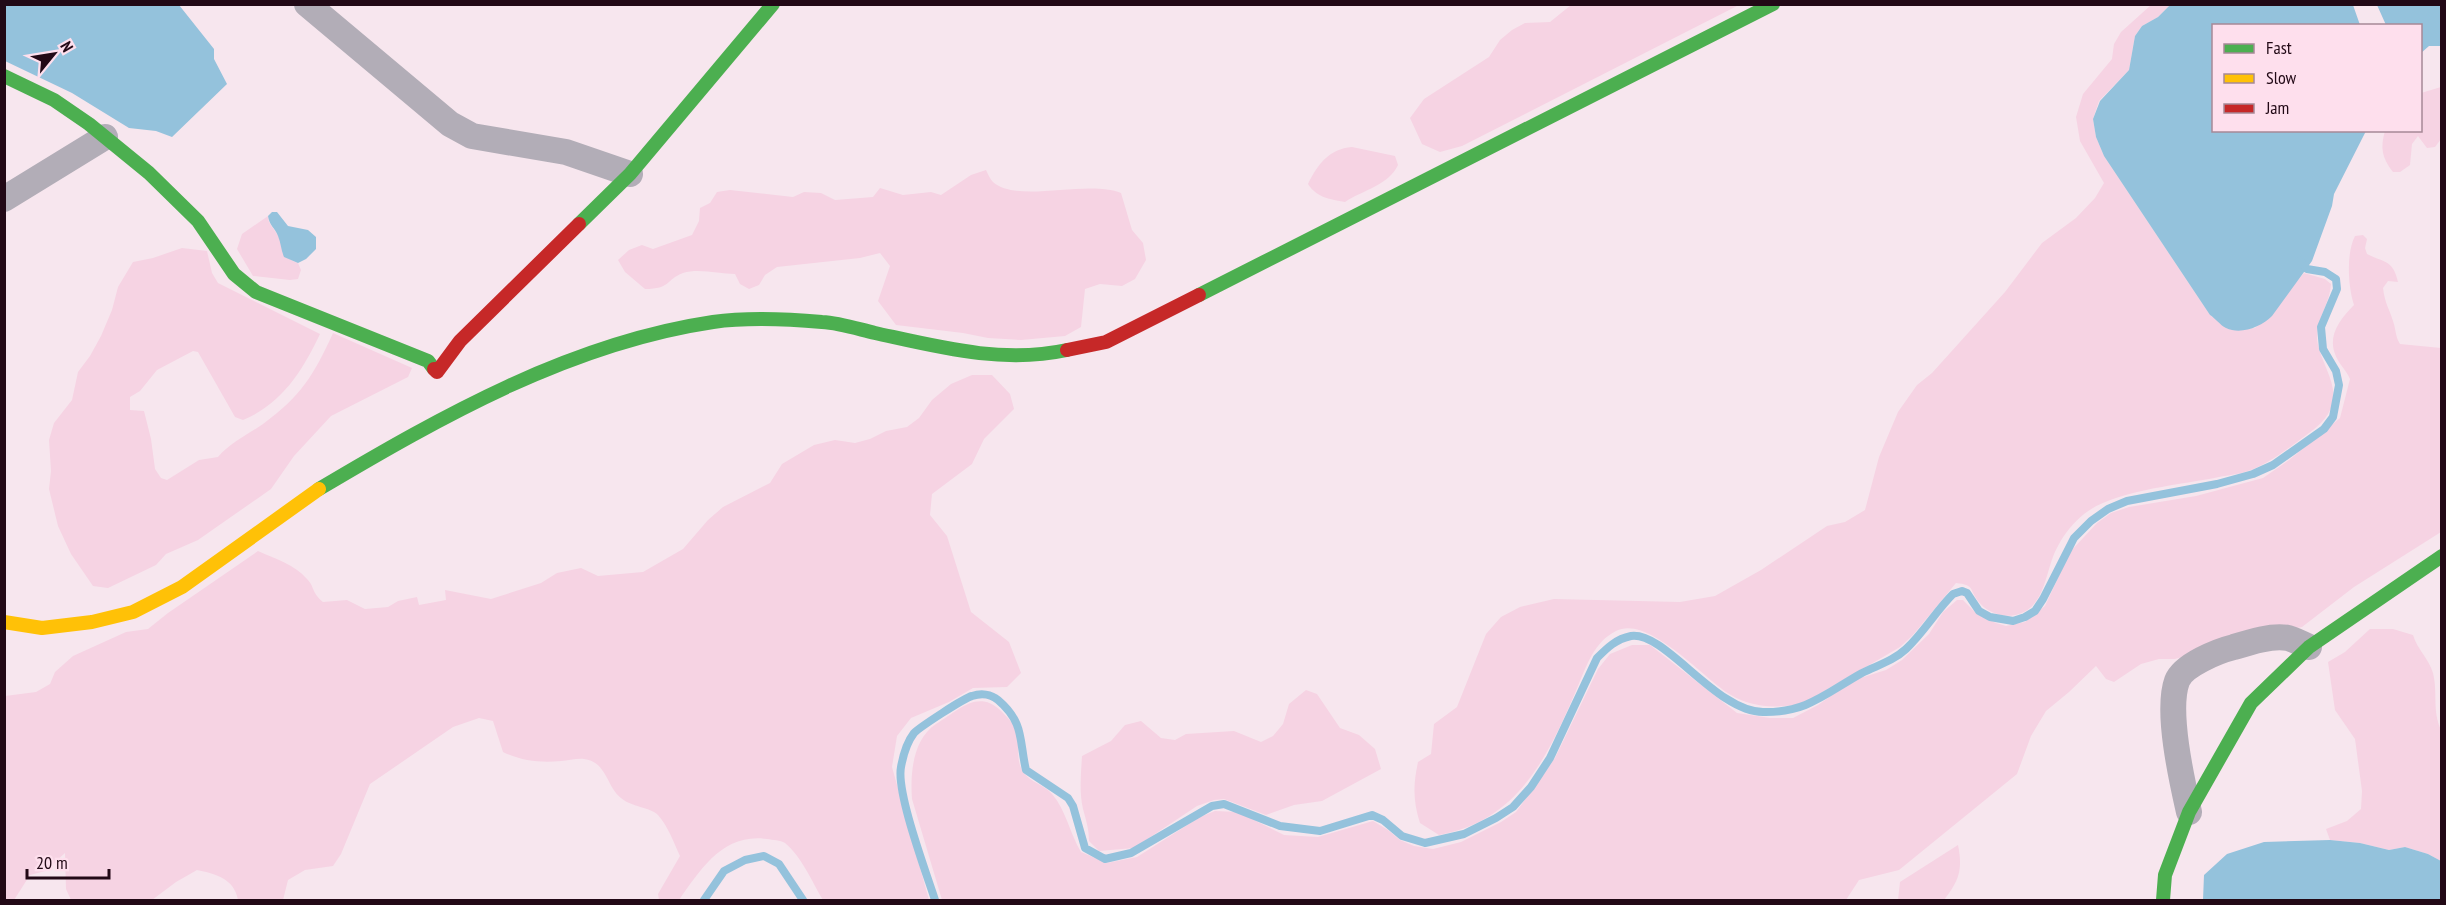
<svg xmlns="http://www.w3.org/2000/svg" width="2446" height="905" viewBox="0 0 2446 905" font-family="'PT Sans Narrow',sans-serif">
  <rect width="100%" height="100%" fill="#f7e6ee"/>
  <!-- green -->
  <g fill="#f6d3e3">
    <polygon points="1571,5 1739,5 1462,146 1440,152 1422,144 1410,118 1424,99 1489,57 1500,40 1512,30 1525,23 1550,22"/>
    <path d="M 2151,5 L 2170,5 L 2158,17 L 2142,26 L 2135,36 L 2129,70 L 2099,101 L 2093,119 L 2096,137 L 2104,156 L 2210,315 C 2227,329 2232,331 2255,328 L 2304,273 L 2325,279 L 2331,284 C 2330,305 2313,323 2318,345 C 2323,368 2343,390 2328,414 C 2321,426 2307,434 2297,442 C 2283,452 2267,464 2251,470 C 2241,474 2229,475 2219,477 C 2181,485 2114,490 2084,514 C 2074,522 2064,534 2058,546 C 2045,568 2047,605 2019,614 C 2005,619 1987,613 1978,601 C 1969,589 1975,585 1956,583 L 1913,635 L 1900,647 C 1877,661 1853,674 1829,688 C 1821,693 1811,701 1801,704 C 1796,705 1789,706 1783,706 C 1766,708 1746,704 1731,695 C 1704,679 1648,614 1616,631 C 1594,642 1587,665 1578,686 C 1549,754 1520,820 1439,835 L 1420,823 C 1413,801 1413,785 1418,762 L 1431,754 L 1434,724 L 1457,707 L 1486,634 L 1501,617 L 1520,607 L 1554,599 L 1680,602 L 1715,596 L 1761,570 L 1827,526 L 1845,522 L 1865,510 L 1879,457 L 1898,412 L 1917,385 L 1932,373 L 2005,292 L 2042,243 L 2076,218 L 2095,198 L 2104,183 L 2080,141 L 2076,117 L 2083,94 L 2112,59 L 2114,44 L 2121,32 Z"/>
    <path d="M 2441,87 L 2441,139 L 2435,147 L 2427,148 L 2418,136 L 2412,144 L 2410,165 L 2400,172 L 2393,172 C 2382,158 2380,148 2385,131 L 2420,130 L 2421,93 Z"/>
    <path d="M 1352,147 L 1395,156 L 1398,165 C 1389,185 1363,190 1345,202 C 1330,199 1317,198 1308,184 C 1318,164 1329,149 1352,147 Z"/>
    <path d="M 986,170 C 988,174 990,179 993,182 C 1018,204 1086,179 1121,193 L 1132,230 L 1143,243 L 1146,260 L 1135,279 L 1122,286 L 1100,284 L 1085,289 L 1081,327 L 1065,336 L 1021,340 L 988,338 L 963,333 L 896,325 L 878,301 L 890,266 L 880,253 L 860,258 L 777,267 L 765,275 L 759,285 L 749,289 L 740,284 L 735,274 C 719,274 699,268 683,273 C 665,280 671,289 645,289 L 625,272 L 618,260 L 629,250 L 642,245 L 653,249 L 692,235 L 699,221 L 700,208 L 710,203 L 717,192 L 730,190 L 793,197 L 804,192 L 821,193 L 835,200 L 873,197 L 880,188 L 903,195 L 931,192 L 941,195 L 971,175 Z"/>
    <path d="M 268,216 C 268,224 273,227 277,234 C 285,247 279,257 298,263 L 301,270 L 298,279 L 290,280 L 253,276 L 237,249 L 242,234 Z"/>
    <path d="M 2363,235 L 2367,239 L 2365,248 L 2367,254 C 2384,263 2393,259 2398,282 L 2388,281 L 2383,288 C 2385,304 2389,308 2393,321 C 2396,329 2395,336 2400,344 L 2441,348 L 2441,532 L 2354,587 L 2302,627 L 2245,639 L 2175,659 L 2159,659 L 2141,664 L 2114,682 L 2106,679 L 2096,666 L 2069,692 L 2046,711 L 2031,736 L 2017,774 L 1899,870 L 1859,880 L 1846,900 L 942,900 L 912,799 C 910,773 913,739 936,724 C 958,711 977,689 1000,710 C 1006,716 1014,723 1017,732 C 1020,743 1016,757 1021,768 C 1027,782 1044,784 1052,794 C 1066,810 1070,834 1081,852 L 1107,863 L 1137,857 L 1200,817 L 1215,811 L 1238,812 L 1284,835 L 1318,837 L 1373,821 L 1388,830 L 1400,840 L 1414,846 L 1433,849 L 1461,842 L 1501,822 L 1516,812 L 1555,758 L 1598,669 L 1610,654 L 1632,645 L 1650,645 L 1737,713 L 1770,718 L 1793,718 L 1818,705 L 1854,680 L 1886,670 L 1902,660 L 1929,634 L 1943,612 L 1957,600 L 1963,600 L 1977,614 L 1996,623 L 2006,626 L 2025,622 L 2045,606 L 2070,552 L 2097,523 L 2111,513 L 2129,507 L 2196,496 L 2263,478 L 2289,460 L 2340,418 L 2350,379 C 2347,372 2343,368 2339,362 C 2325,340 2337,322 2354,305 C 2348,287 2346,253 2355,236 Z"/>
    <path d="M 182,248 L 207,251 L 212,273 L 218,283 L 320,334 C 303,370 282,404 243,420 L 235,417 L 198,352 L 193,351 L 157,370 L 140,391 L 130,397 L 130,410 L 144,411 L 151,439 L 155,469 L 161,478 L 167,480 L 199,460 L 218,457 C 230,443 247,435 263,424 C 301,396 314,375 333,333 L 412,368 L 408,377 L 331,416 L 294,456 L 271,489 L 198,540 L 166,554 L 156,565 L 108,588 L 93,586 L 71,554 L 58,526 L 49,489 L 51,471 L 49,440 L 54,423 L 72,400 L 78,372 L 90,356 L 101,336 L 112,310 L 118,287 L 133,262 L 153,258 Z"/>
    <path d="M 972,375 L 992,375 L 1010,394 L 1014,409 L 984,439 L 972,464 L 932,494 L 930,515 L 947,536 L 971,612 L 1009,642 L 1021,673 L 1007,687 L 973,688 L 949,702 L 911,718 L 897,736 L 892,767 L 929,900 L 823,900 C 812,882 802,857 785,843 C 780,840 773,840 767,839 C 723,833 701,869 679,900 L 659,900 L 658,894 L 680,856 C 674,843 668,826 658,815 C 650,807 631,807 621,798 C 606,786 607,762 584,759 C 577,758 568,761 561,761 C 541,763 521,761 503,752 L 493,721 L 479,718 L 453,727 L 370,784 L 341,854 L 333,866 L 305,870 L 288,880 L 283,900 L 238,900 C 234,878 215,874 197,870 L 176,882 L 152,900 L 71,900 L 66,889 L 65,853 L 56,861 L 49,870 L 30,875 L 14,900 L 5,900 L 5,696 L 36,692 L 50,684 L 55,672 L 73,656 L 126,632 L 148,629 L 168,613 L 258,551 C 276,559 294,564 307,579 C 315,587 311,592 323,602 L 347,600 L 365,609 L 388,607 L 398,601 L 417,597 L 419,605 L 446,600 L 445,590 L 491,599 L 541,583 L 557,573 L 581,568 L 598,576 L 643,572 L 683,549 L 708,520 L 723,507 L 770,483 L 782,464 L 814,445 L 835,440 L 855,443 L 870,439 L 886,431 L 907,427 L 919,418 L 932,400 L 951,384 Z"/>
    <path d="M 2370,629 L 2393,629 L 2413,635 C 2417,649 2429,659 2433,673 C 2438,694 2432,710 2441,730 L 2441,861 L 2428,854 L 2405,847 L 2389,850 L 2360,843 L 2330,840 L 2326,829 L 2347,821 L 2361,809 L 2362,791 L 2355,739 L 2335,710 L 2328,662 L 2345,652 Z"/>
    <path d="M 1306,690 L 1317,694 L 1340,728 L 1359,735 L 1375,749 L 1381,769 L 1322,801 L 1294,805 L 1266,815 L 1224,799 L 1214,800 L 1197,806 L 1134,848 L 1099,851 L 1089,841 C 1089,829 1086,820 1083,809 C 1079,791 1081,774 1082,756 L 1111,741 L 1125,725 L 1141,721 L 1161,738 L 1175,740 L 1186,734 L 1234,731 L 1261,742 L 1273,736 L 1283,724 L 1289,704 Z"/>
    <path d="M 1958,845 C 1963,870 1959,880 1944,900 L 1898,900 L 1900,882 Z"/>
  </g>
  <!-- water -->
  <g fill="#94c2dc">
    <polygon points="4,5 179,5 214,49 214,59 227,84 172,137 156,131 129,128 72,93 5,61"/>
    <path d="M 2170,5 L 2353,5 L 2360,25 L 2214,26 L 2214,130 L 2366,131 L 2334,194 L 2332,206 L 2312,261 L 2272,316 C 2261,327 2241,335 2226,328 C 2220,325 2215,318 2210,315 L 2104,156 L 2096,137 L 2093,119 L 2100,101 L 2129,70 L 2135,36 L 2142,26 L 2158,17 Z"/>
    <polygon points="2377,5 2441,5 2441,46 2429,46 2421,53 2420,26 2386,25"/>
    <path d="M 272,212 L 277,212 L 288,226 L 308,230 L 316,237 L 316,249 L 306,259 L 298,263 L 284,257 C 281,250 281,243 278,236 C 275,228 269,225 268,216 Z"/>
    <polygon points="2330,840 2360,843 2389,850 2405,847 2428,854 2441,861 2441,900 2203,900 2204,875 2227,854 2264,842"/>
  </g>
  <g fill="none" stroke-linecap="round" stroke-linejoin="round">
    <!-- stream -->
    <g stroke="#94c2dc" stroke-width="8">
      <polyline points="704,900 724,871 745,860 764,856 779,864 803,900"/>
      <path d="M 935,900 C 926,872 896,792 901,767 C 903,756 907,742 914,733 C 920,727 964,698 972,696 C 981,693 991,694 998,700 C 1025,723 1019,741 1026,770 L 1068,798 L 1073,806 L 1085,848 L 1105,859 L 1131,853 L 1212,806 L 1224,804 L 1280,826 L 1320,831 L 1372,815 L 1383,820 L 1402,836 L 1425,843 L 1464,834 L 1496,818 L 1513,807 L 1531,787 L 1550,758 L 1597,658 C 1607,648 1616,639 1631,636 C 1665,631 1716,712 1763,712 C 1807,713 1826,693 1862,673 C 1878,665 1893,661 1906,649 C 1924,632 1936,611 1953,594 L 1962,591 L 1967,593 L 1979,611 L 1990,617 L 2013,621 L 2025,617 L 2035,611 L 2043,599 L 2074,538 L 2091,521 L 2108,509 L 2127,501 L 2217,484 L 2253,474 L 2273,465 L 2324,429 L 2333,417 L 2339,385 L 2336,371 L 2323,349 L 2321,327 L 2337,289 L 2336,279 L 2325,272 L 2307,269 L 2300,261"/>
    </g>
    <!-- street -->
    <g stroke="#b2adb7" stroke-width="26">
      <polyline points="307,4 450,124 472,136 566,152 630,174"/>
      <polyline points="4,199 105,137"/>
      <path d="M 2189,812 C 2182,781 2166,711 2177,681 C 2183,665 2218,651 2234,647 C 2250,642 2272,635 2288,638 C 2295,640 2303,644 2309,647"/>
    </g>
    <!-- fast -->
    <g stroke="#4caf50" stroke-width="14">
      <polyline points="4,76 54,100 89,124 149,173 198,221 234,274 256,292 428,361 434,369"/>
      <polyline points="579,224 630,174 773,4"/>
      <polyline points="1199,295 1773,4"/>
      <path d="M 319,489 C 442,416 571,343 713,322 C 749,317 787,319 822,322 C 840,323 858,329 875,333 C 939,347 1002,364 1067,350"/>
      <polyline points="2163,900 2165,875 2189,812 2251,703 2309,647 2442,556"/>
    </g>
    <!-- slow -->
    <polyline stroke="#ffc107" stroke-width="14" points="4,622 42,628 92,622 133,612 182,587 319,489"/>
    <!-- jam -->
    <g stroke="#c62828" stroke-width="14">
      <polyline points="1067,350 1106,342 1199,295"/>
      <polyline points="434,369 437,372 460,341 579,224"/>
    </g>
  </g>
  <!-- border -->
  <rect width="2446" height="905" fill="none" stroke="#220916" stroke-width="12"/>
  <!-- legend -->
  <rect x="2212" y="24" width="210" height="108" fill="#fedfed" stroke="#a68997" stroke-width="1.5"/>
  <rect x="2224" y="44" width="30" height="9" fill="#4caf50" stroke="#a68997" stroke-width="1.5"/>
  <text x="2266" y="54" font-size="18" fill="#220916">Fast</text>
  <rect x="2224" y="74" width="30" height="9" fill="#ffc107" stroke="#a68997" stroke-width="1.5"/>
  <text x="2266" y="84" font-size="18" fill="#220916">Slow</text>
  <rect x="2224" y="104" width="30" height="9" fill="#c62828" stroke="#a68997" stroke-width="1.5"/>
  <text x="2266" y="114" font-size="18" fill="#220916">Jam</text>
  <!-- north arrow -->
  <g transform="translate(54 54) rotate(60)" stroke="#fedfed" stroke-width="4.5" paint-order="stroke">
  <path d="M0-4.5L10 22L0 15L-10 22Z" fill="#220916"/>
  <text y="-9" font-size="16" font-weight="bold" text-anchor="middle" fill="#220916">N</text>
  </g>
  <!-- scale -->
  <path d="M27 869v9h82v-9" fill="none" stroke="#220916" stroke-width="3"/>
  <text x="36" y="869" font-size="18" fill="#220916" stroke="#fedfed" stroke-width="4.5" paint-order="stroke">20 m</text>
</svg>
